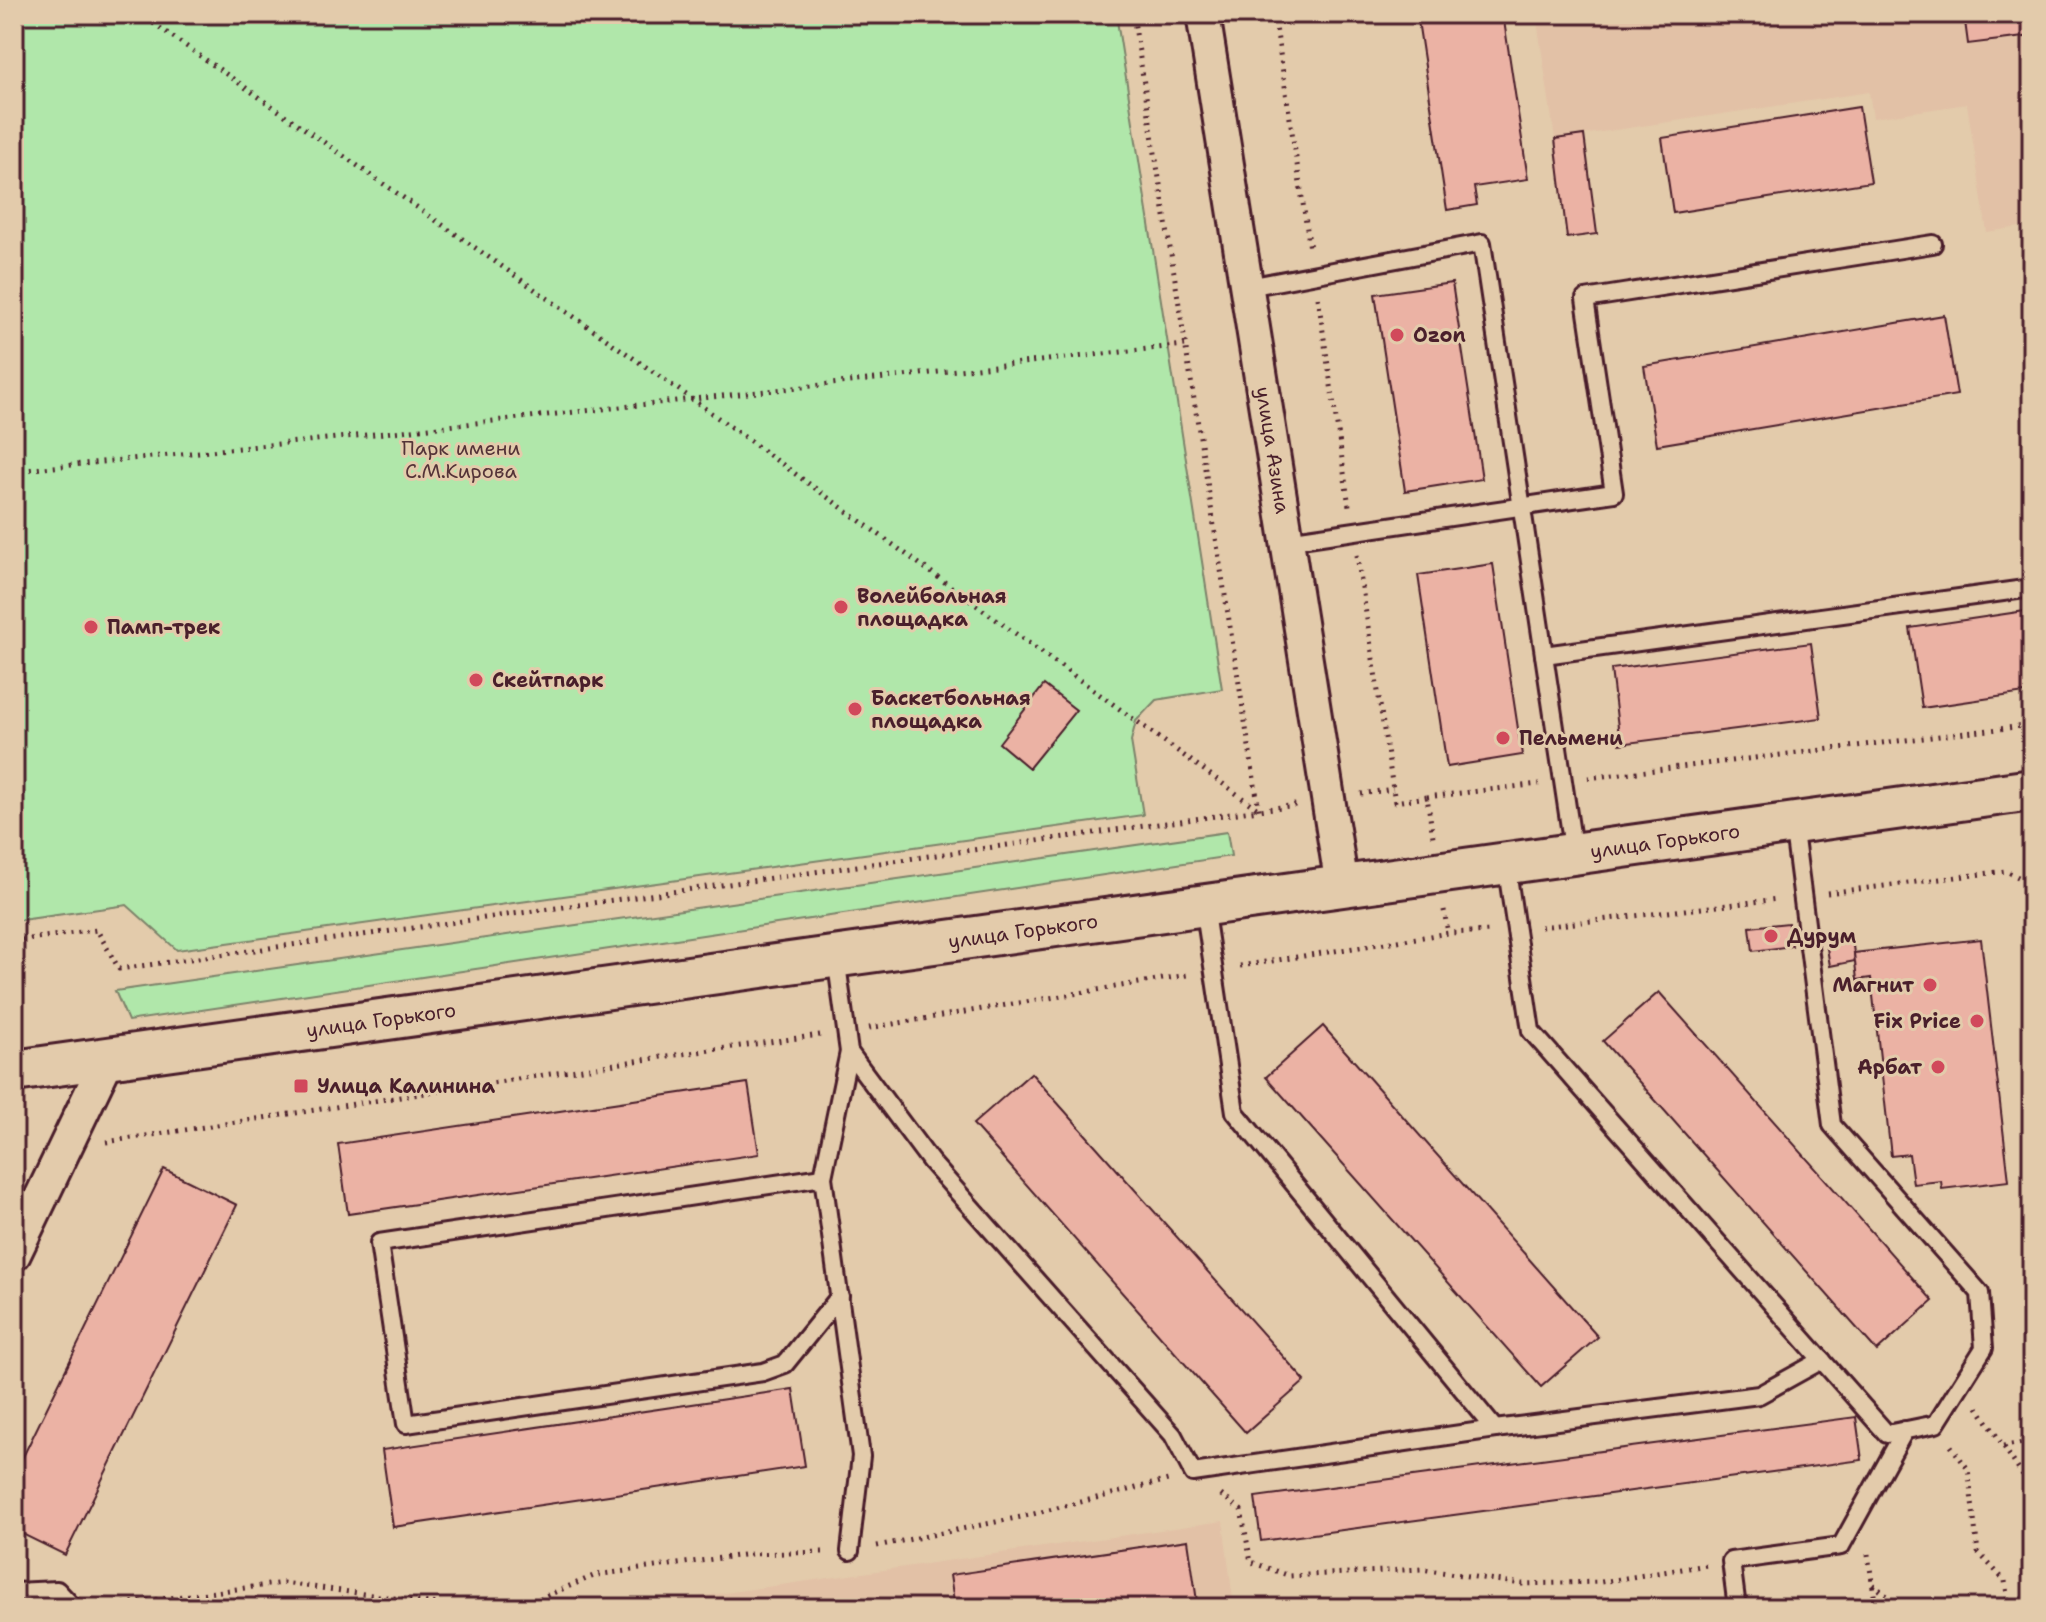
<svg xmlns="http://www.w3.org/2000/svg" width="2046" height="1622" viewBox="0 0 2046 1622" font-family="'Shantell Sans',sans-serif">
  <rect width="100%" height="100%" fill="#e3cbab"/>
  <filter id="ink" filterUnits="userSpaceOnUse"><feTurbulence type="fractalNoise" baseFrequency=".0125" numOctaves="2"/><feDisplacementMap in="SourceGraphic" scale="16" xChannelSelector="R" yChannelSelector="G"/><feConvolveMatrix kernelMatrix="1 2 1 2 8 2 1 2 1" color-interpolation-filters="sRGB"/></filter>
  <g filter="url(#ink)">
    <!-- built -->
    <g fill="#e2c1a6">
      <polygon points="1536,14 2032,14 2032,225 1987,232 1967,104 1873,118 1869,92 1555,139"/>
      <polygon points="1223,1521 1234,1608 621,1608"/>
    </g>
    <!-- green -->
    <g fill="#b0e7aa" stroke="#7d836a" stroke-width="2">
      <polygon points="14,14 1116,14 1222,689 1156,700 1136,721 1131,741 1143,815 177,950 127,905 14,921"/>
      <polygon points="1227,832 1231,856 128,1021 115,991"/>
    </g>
    <!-- building -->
    <g fill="#ebb2a4" stroke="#4a1f2b" stroke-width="2">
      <polygon points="1417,14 1503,14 1528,179 1474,187 1477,205 1447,210"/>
      <polygon points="1964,14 2032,14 2032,36 1968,44"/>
      <polygon points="1859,107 1871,182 1673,213 1662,138"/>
      <polygon points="1584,135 1597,234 1567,238 1555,139"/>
      <polygon points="1452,283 1482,479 1405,491 1375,294"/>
      <polygon points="1944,315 1957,395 1657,445 1644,366"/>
      <polygon points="1493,564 1522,755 1447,767 1418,575"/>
      <polygon points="2032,610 2032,692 1922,708 1910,628"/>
      <polygon points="1811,643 1821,718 1620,744 1611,669"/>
      <polygon points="1044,685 1076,710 1029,768 999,743"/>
      <polygon points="1788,923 1792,946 1753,951 1750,927"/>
      <polygon points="1852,938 1855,961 1830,966 1826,942"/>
      <polygon points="1981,939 2009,1181 1942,1189 1941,1181 1913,1184 1909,1154 1891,1156 1871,978 1857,980 1854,953"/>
      <polygon points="1659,992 1933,1301 1877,1351 1603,1041"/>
      <polygon points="1323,1026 1598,1337 1541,1387 1266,1077"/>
      <polygon points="1031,1073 1305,1381 1246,1433 973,1124"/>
      <polygon points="748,1083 759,1154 348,1214 338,1144"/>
      <polygon points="164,1169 237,1205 65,1555 14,1530 14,1475"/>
      <polygon points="793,1389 805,1466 393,1527 382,1450"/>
      <polygon points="1856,1417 1862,1460 1261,1541 1255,1497"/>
      <polygon points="1188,1540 1198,1608 955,1608 950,1575"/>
      <polygon points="1855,1599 1856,1608 1791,1608"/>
    </g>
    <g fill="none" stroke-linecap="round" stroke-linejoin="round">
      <defs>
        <g id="service">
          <polyline points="1248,287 1482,243 1574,854"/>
          <polyline points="1287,541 1614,493 1585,299 1933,244"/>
          <polyline points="1544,655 2032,588"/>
          <polyline points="1506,863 1531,1031 1887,1434 1936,1424 1984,1348 1980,1293 1832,1125 1793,823"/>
          <polyline points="1204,906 1235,1112 1495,1429"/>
          <polyline points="836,957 849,1052 931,1162 1173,1435 1193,1473 1495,1429 1759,1395 1822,1360"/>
          <polyline points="849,1052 823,1177 861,1456 850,1551"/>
          <polyline points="823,1177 379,1243 406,1424 763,1372 785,1364 840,1296"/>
          <polyline points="14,1592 57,1590 74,1608"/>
          <polyline points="1737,1608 1731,1561 1841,1546 1905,1430"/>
        </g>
        <g id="minor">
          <polyline points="1203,14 1342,886"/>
          <polyline points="14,1254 108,1058"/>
        </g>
        <polyline id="tertiary" points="14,1071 2032,790"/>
      </defs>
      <!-- service casing -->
      <use href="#service" stroke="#4a1f2b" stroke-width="22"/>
      <!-- minor casing -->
      <use href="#minor" stroke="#4a1f2b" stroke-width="38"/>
      <!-- tertiary casing -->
      <use href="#tertiary" stroke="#4a1f2b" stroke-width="46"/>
      <!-- path -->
      <g stroke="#4a1f2b" stroke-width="5" stroke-dasharray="2 6" stroke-linecap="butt">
        <polyline points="140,14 692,399 1259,810 1296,805"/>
        <polyline points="1274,14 1310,249"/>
        <polyline points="1318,298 1349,506"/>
        <polyline points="14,471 366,435 1185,345"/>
        <polyline points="1357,555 1395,802 1427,797 1433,837"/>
        <polyline points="1588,778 2032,725"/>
        <polyline points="1361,794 1393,789"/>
        <polyline points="1427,797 1539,784"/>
        <polyline points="1827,893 2006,871 2032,884"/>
        <polyline points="1444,910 1448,933"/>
        <polyline points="1541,927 1778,899"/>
        <polyline points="14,941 97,930 119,969 1259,810 1133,14"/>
        <polyline points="1240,966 1448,933 1492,931"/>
        <polyline points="869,1028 1187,975"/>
        <polyline points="106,1142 668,1056 820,1035"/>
        <polyline points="1978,1407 2032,1490"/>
        <polyline points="1951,1446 1968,1469 1978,1552 2005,1581 2009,1608"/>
        <polyline points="2003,1446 2032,1442"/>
        <polyline points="1221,1495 1241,1510 1251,1562 1290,1576 1421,1569 1522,1584 1601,1582 1707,1565"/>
        <polyline points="877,1546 1021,1517 1168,1480"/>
        <polyline points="1868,1554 1876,1608"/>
        <polyline points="1873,1584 1901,1608"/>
        <polyline points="100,1607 283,1583 468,1608"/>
        <polyline points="517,1608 596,1575 751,1554 824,1552"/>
      </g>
      <!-- service -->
      <use href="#service" stroke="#e3cbab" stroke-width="16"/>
      <!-- minor -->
      <use href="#minor" stroke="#e3cbab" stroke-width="32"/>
      <!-- tertiary -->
      <use href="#tertiary" stroke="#e3cbab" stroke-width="40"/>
    </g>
  </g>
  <!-- markers -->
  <g fill="#d1495b" stroke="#e3cbab" stroke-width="3">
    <circle cx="1397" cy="335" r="8"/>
    <circle cx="841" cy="607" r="8"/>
    <circle cx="91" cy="627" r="8"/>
    <circle cx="476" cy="680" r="8"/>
    <circle cx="855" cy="709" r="8"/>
    <circle cx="1503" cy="738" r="8"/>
    <circle cx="1771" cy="936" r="8"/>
    <circle cx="1930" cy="985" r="8"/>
    <circle cx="1977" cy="1021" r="8"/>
    <circle cx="1938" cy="1067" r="8"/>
    <rect x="293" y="1078" width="16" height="16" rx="4"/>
  </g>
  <g text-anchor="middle" stroke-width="6" stroke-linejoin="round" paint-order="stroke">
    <!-- poi labels -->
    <g font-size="20" font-weight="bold" fill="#4a1f2b" stroke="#e3cbab" text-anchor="start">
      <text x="1413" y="342">Ozon</text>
      <text x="857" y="603">Волейбольная<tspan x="857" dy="23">площадка</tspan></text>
      <text x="107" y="634">Памп-трек</text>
      <text x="492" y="687">Скейтпарк</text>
      <text x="871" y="705">Баскетбольная<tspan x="871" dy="23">площадка</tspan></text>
      <text x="1519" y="745">Пельмени</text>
      <text x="1787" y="943">Дурум</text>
      <text x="1914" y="992" text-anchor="end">Магнит</text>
      <text x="1961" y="1028" text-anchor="end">Fix Price</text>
      <text x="1922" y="1074" text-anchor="end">Арбат</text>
      <text x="317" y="1093">Улица Калинина</text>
    </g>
    <!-- park labels -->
    <g font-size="20" fill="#543338" stroke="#e3cbab">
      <text x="461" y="455">Парк имени<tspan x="461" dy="23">С.М.Кирова</tspan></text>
    </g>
    <!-- street labels -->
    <g font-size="20" fill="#4a1f2b" stroke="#e3cbab">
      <text transform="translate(1273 450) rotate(81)" y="7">улица Азина</text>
      <text transform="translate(1665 841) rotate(-8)" y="7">улица Горького</text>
      <text transform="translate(1023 931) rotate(-8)" y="7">улица Горького</text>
      <text transform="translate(381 1020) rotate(-8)" y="7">улица Горького</text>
    </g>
  </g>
  <!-- margin -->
  <rect width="2046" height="1622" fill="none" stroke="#e3cbab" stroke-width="48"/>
  <rect x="24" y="24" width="1998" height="1574" fill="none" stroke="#4a1f2b" stroke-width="3" filter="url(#ink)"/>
</svg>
